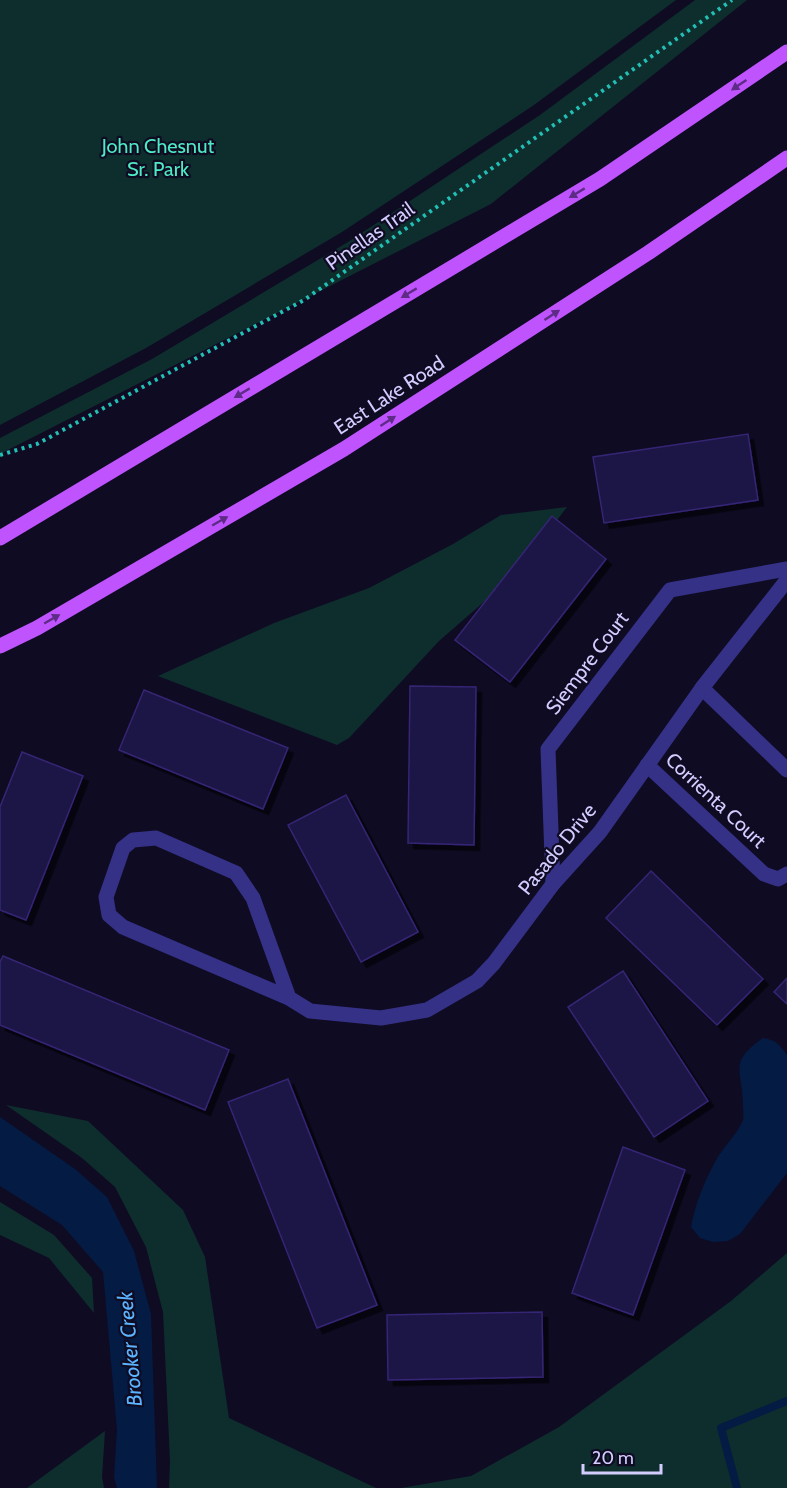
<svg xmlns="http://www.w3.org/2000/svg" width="787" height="1488" viewBox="0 0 787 1488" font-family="Cabin,sans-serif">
  <defs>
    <filter id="shadow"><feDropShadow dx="5.5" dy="5.5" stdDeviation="0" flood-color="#0009"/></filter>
  </defs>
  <rect width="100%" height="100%" fill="#0f0b23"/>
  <!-- green -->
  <g fill="#0e2e2d">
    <polygon points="0,0 676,0 534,105 342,232 146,348 0,425"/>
    <polygon points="695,0 747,0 491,204 0,454 0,438 152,359 348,242 540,115"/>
    <polygon points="567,507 515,575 439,641 349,738 337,745 158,676 274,623 369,588 453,544 501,515"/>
    <polygon points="6,1105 88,1121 183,1210 205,1257 229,1418 376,1488 169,1488 170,1461 163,1312 146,1247 115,1187 82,1158"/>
    <polygon points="0,1202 54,1235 92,1278 94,1313 49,1258 0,1235"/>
    <polygon points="787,1253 787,1488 401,1488 471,1476 559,1427 731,1301"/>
    <polygon points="105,1431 102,1477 104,1488 27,1488"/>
  </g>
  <!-- water -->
  <g fill="#041b43">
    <path d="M 763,1038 C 776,1040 780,1045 787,1055 L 787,1173 L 740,1234 L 728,1241 L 713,1242 L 700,1238 L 691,1227 C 695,1205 704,1182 715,1162 C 722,1148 737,1135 743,1120 C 744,1116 743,1110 743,1106 C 743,1070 727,1063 763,1038 Z"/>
    <polygon points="0,1117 75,1169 107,1197 134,1251 151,1314 157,1488 117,1488 114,1477 117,1430 103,1272 62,1225 0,1186"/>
  </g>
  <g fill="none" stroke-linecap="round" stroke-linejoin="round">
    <!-- stream -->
    <polyline stroke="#041b43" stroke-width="8" points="737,1488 721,1428 787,1401"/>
  </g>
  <!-- building -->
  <g fill="#1f1546" stroke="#352574" stroke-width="1.5" filter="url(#shadow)">
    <polygon points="748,434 758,500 604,523 593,457"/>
    <polygon points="552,516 606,559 510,682 455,640"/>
    <polygon points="410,686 476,687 474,845 408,843"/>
    <polygon points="144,690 288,748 263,809 119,750"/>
    <polygon points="22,752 83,776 26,920 0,910 0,807"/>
    <polygon points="346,795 418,932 361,962 288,825"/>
    <polygon points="651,871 763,979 717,1025 606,918"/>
    <polygon points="3,956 229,1050 205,1110 0,1025 0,962"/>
    <polygon points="623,971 708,1101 654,1137 568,1007"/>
    <polygon points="787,978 787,1004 774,992"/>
    <polygon points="288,1079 377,1305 317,1328 228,1102"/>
    <polygon points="623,1147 685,1170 633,1315 572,1293"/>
    <polygon points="542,1312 543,1377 388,1380 387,1315"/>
  </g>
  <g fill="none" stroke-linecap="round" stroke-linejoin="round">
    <!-- path -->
    <polyline stroke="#22bfb5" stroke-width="4" stroke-dasharray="3 4.5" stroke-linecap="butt" points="0,455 37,444 304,300 732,0"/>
    <!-- minor -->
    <g stroke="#353187" stroke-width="15">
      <polyline points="702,688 787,770"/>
      <polyline points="647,765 764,874 778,879 787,874"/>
      <polyline points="553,884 548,749 670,590 787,569"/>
      <polyline points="289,998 253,898 236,873 156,838 133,840 123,848 106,897 109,915 123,927 289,998 310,1011 381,1018 427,1010 477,981 494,963 553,884 600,832 702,688 787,580"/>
    </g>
    <!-- primary -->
    <g stroke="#bf54ff" stroke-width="15">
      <polyline points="0,538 600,179 787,52"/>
      <polyline points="0,646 37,628 344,449 648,253 787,158"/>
    </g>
  </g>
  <!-- one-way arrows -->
  <defs><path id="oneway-solid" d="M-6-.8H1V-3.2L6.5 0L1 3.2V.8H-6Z" transform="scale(1.5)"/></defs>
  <g fill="#5e2c86">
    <use href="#oneway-solid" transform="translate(739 85) rotate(146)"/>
    <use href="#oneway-solid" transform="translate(577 193) rotate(149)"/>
    <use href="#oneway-solid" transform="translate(409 293) rotate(149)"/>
    <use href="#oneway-solid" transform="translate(552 315) rotate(-33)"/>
    <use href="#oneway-solid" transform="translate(242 393) rotate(149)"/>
    <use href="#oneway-solid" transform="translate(388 421) rotate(-33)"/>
    <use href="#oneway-solid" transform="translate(220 521) rotate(-30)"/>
    <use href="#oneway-solid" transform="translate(52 619) rotate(-30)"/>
  </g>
  <g text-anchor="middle" stroke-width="4.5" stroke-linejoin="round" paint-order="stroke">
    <!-- park labels -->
    <g font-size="20" fill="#4debc3" stroke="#0f0b23">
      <text x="158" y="153">John Chesnut<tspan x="158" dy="23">Sr. Park</tspan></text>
    </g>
    <!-- street labels -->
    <g font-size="20" fill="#d3cdff" stroke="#0f0b23">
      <text transform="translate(370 236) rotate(-35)" y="7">Pinellas Trail</text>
      <text transform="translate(389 395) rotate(-33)" y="7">East Lake Road</text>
      <text transform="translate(587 663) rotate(-53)" y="7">Siempre Court</text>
      <text transform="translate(716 800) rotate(43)" y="7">Corrienta Court</text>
      <text transform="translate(557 849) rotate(-51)" y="7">Pasado Drive</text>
    </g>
    <!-- water labels -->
    <g font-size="21" font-style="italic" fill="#5bb4ff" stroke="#0f0b23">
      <text transform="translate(130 1349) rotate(-95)" y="7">Brooker Creek</text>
    </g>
  </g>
  <!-- scale -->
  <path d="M583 1464v9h78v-9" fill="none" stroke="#d3cdff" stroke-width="3"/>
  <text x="592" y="1464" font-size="18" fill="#d3cdff" stroke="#0f0b23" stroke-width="4.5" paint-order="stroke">20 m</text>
</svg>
